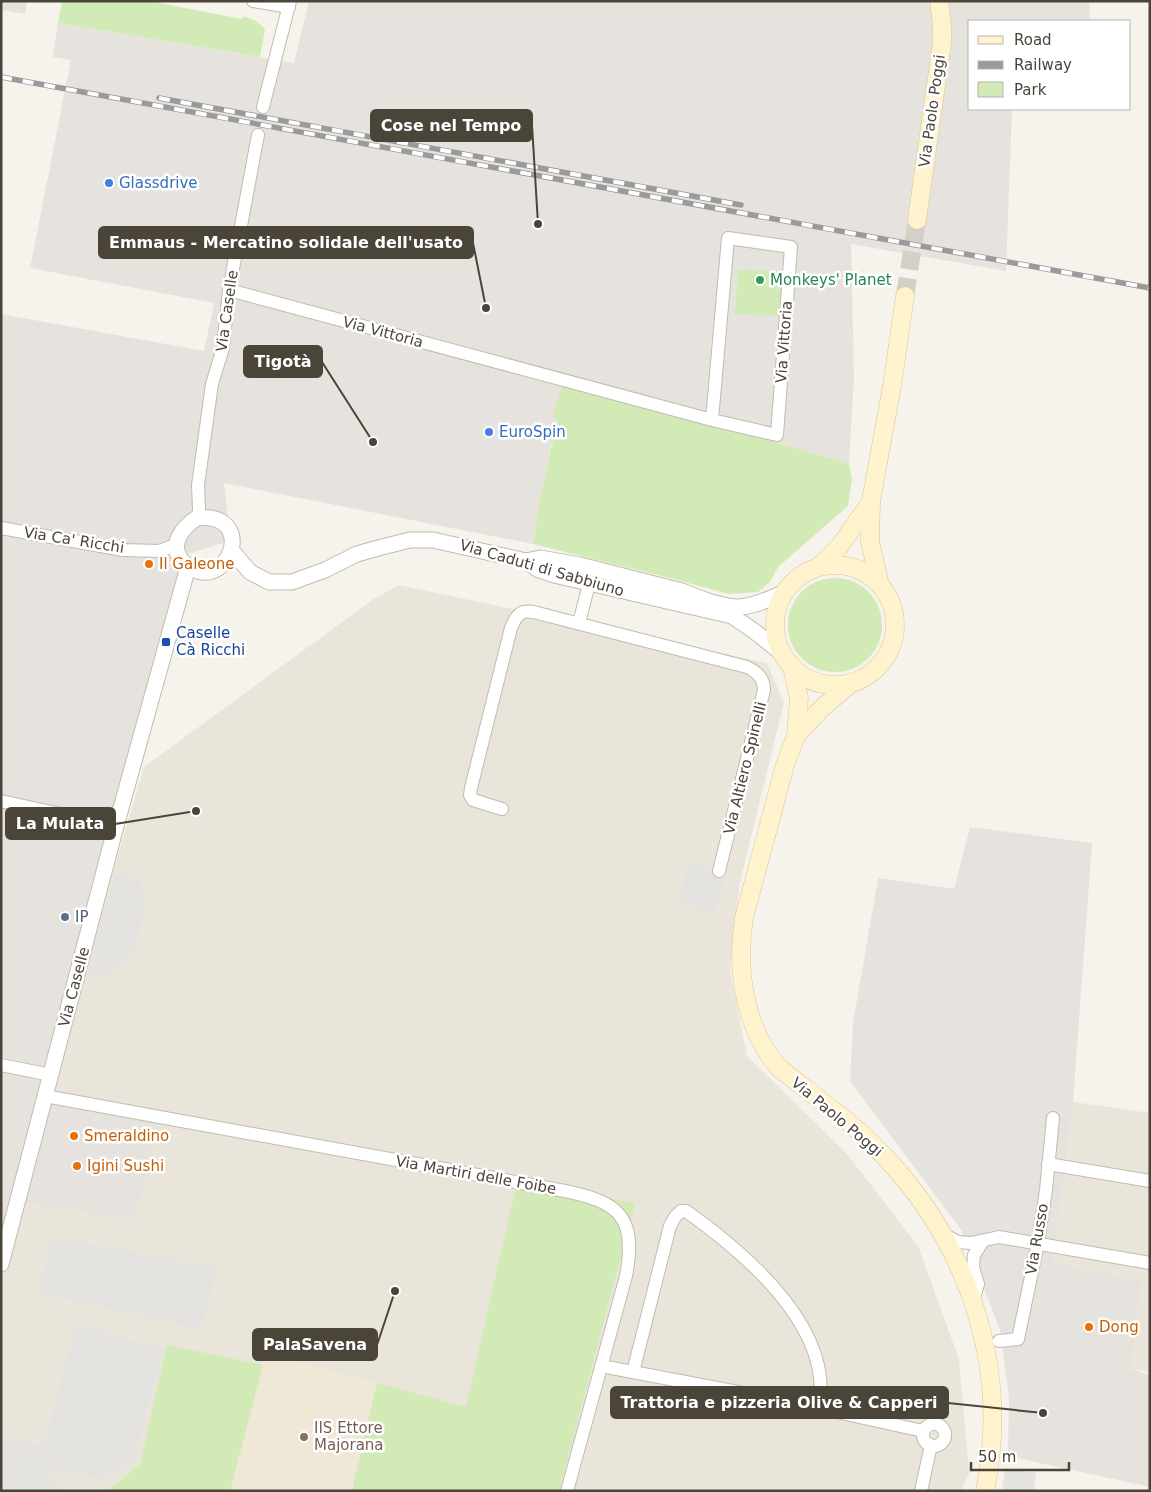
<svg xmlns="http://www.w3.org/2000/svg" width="1151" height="1492" viewBox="0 0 1151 1492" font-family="'DejaVu Sans',sans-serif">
  <rect width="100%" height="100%" fill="#f6f3ec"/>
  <!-- residential -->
  <g fill="#eae5da">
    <polygon points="399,585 767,663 784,703 740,882 730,970 747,1056 847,1154 918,1246 959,1359 969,1474 961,1491 1,1491 1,1248 144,767 375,598"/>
    <polygon points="1073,1102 1150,1113 1150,1372 1130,1368 1054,1265"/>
  </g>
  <!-- industrial -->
  <g fill="#e6e2dd">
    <polygon points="309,1 1089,1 1090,21 970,21 970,109 1012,109 1006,271 851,244 854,376 849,464 565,380 540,500 533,544 224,483 229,524 232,540 184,555 40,1100 160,1120 134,1220 22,1201 1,1271 1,314 204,351 214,303 30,268 71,60 53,57 58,23 294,63"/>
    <polygon points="970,827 1092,843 1073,1102 1054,1264 1141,1281 1130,1368 1150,1375 1150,1487 1008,1456 1009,1397 1000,1330 962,1231 850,1081 853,1024 878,878 954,889"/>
  </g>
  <!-- education -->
  <polygon fill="#efe8d6" points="265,1354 377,1383 352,1491 230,1491"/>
  <!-- green -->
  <g fill="#d2eab5">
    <polygon points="62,1 148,1 242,19 243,16 256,21 265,29 260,57 58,23"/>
    <polygon points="738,270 782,271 779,316 735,314"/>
    <polygon points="565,380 849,464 852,479 848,506 778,567 770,582 758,592 729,594 666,577 533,544 540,500 557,421 553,413"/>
    <circle cx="835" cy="625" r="47"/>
    <polygon points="517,1182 635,1203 559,1491 352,1491 377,1383 466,1407"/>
    <polygon points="167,1345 263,1365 230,1491 107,1491 140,1464"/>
  </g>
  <!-- parking -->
  <g fill="#e5e3e0">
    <polygon points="1,1 27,1 25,14 1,10"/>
    <polygon points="688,863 726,873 715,912 678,903"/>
    <polygon points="117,869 141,880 144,909 135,949 120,968 105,974 86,973"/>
    <polygon points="52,1236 217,1268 201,1329 38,1293"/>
    <polygon points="76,1324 164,1349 134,1460 103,1479 51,1467 48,1477 64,1491 21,1491 1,1486 1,1437 44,1446"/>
    <polygon points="1005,1468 1036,1473 1034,1491 1002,1491"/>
  </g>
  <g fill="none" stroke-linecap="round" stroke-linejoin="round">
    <!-- secondary-tunnel -->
    <polyline stroke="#d4d0c8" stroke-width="18" stroke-dasharray="18 9" stroke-linecap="butt" points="905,296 917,220"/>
    <defs>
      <g id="minor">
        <polyline points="253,1 289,7"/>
        <polyline points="263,107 290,1"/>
        <polyline points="229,290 712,420 777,435 791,247 728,238 712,420"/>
        <polyline points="198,517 199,509 198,485 212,384 223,348 229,290 258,135"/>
        <polyline points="1,528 123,550 159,551 176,545"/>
        <polyline points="579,623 589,584"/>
        <polyline points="1,801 116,826"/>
        <path d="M 502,809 L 473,800 L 470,795 L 471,788 L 511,628 C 520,605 528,611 549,616 L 747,667 C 757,672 764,678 764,690 L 719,871"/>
        <polyline points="1,1065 51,1075"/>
        <path d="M 45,1096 L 565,1191 C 620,1202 637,1218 626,1276 L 567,1491"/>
        <polyline points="1048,1164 1150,1181"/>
        <polyline points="943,1234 958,1242 971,1243 999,1237 1150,1263"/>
        <polyline points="973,1302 978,1284 973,1267 974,1255 983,1241"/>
        <polyline points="999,1341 1018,1339 1038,1243 1046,1190 1053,1118"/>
        <path d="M 601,1366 L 802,1404 C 820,1400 822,1395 820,1377 C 812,1309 738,1248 686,1211 L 681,1211 L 675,1217 L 670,1226 L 633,1372"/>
        <polyline points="805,1405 923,1431"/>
        <circle cx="934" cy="1435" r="11"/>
        <polyline points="921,1491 931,1445"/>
      </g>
      <g id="tertiary">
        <path d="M 198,517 C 205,518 213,517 220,521 C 245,534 228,575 202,572 C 195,571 187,566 182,561 C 168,544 183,527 198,517 Z"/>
        <polyline points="232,551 250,572 269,582 292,582 325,570 357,554 378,548 410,540 433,540 526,561 539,570 554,575 732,616 754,631 783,654"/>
        <path d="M 526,561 L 540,558 L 580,565 L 682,591 C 699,598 721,607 740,607 C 756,606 771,598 785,592"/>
        <polyline points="1,1264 116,826 188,567"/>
      </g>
      <g id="secondary">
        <polyline points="917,220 942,43 942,26 939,1"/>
        <circle cx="835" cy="625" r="60"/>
        <polyline points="817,568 839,547 871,502"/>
        <polyline points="880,585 870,542 871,501 892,386 905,296"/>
        <path d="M 792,667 L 799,698 L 796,736 L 785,765 L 744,918 C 736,969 744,1026 778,1067 C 814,1096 855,1124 886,1158 C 970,1248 1010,1369 985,1491"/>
        <polyline points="796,736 821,709 850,684"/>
      </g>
    </defs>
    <!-- minor casing -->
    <use href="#minor" stroke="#c2bbae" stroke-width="14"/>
    <!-- tertiary casing -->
    <use href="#tertiary" stroke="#c2bbae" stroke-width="17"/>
    <!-- secondary casing -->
    <use href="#secondary" stroke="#d6c79b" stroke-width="19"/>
    <!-- minor -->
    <use href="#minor" stroke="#fff" stroke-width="12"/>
    <!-- tertiary -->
    <use href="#tertiary" stroke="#fff" stroke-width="15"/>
    <!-- secondary -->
    <use href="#secondary" stroke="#fff3cd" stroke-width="18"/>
    <defs>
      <g id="rail">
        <polyline points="1,77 1150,288"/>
        <polyline points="159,98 741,205"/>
      </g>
    </defs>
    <!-- rail casing -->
    <use href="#rail" stroke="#9a9a9a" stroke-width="5.5"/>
    <!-- rail -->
    <use href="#rail" stroke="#fff" stroke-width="4" stroke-dasharray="11" stroke-linecap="butt"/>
  </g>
  <!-- markers -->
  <g fill="#3f7fe0" stroke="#fff" stroke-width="2">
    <circle cx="109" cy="183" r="5"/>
    <circle cx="489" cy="432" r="5"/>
  </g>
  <circle fill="#2e9e5b" stroke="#fff" stroke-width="2" cx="760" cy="280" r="5"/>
  <g fill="#e8710a" stroke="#fff" stroke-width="2">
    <circle cx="149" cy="564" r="5"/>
    <circle cx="74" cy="1136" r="5"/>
    <circle cx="77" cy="1166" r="5"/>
    <circle cx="1089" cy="1327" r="5"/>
  </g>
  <rect fill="#1a4fb4" stroke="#fff" stroke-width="2" x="161" y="637" width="10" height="10" rx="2.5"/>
  <circle fill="#5c6f8a" stroke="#fff" stroke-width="2" cx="65" cy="917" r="5"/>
  <circle fill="#8d6e63" stroke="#fff" stroke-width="2" cx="304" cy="1437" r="5"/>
  <g text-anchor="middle" stroke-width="5" stroke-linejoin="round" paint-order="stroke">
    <!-- street labels -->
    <g font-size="15" fill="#4b4439" stroke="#fff">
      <text transform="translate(932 111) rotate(-82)" y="5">Via Paolo Poggi</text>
      <text transform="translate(227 311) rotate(-82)" y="5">Via Caselle</text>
      <text transform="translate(383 332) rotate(15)" y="5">Via Vittoria</text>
      <text transform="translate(784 342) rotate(-86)" y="5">Via Vittoria</text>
      <text transform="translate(74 540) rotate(9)" y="5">Via Ca' Ricchi</text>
      <text transform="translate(542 568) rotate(16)" y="5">Via Caduti di Sabbiuno</text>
      <text transform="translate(745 768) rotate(-76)" y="5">Via Altiero Spinelli</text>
      <text transform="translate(74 987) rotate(-75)" y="5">Via Caselle</text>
      <text transform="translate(837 1117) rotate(40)" y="5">Via Paolo Poggi</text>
      <text transform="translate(476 1175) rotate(10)" y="5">Via Martiri delle Foibe</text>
      <text transform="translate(1037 1239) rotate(-80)" y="5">Via Russo</text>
    </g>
    <!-- shop labels -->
    <g font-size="15" fill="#366cbe" stroke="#fff" text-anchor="start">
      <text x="119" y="188">Glassdrive</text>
      <text x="499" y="437">EuroSpin</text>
    </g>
    <!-- leisure labels -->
    <g font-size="15" fill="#27864d" stroke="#fff" text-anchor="start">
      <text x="770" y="285">Monkeys' Planet</text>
    </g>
    <!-- food labels -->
    <g font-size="15" fill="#c56008" stroke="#fff" text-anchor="start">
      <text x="159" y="569">Il Galeone</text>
      <text x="84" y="1141">Smeraldino</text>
      <text x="87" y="1171">Igini Sushi</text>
      <text x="1099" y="1332">Dong</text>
    </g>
    <!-- transit labels -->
    <g font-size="15" fill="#164399" stroke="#fff" text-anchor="start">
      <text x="176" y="638">Caselle<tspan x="176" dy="17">Cà Ricchi</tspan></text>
    </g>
    <!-- service labels -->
    <g font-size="15" fill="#4e5e75" stroke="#fff" text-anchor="start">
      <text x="75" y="922">IP</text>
    </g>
    <!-- education labels -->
    <g font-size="15" fill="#785e54" stroke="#fff" text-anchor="start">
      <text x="314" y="1433">IIS Ettore<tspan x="314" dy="17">Majorana</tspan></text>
    </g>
  </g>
  <!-- callouts -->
  <path fill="none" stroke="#4b4439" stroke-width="2" d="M538 224L532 125M486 308L473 243M373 442L322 362M196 811L115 824M395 1291L377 1345M1043 1413L948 1403"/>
  <g fill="#4b4439" stroke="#fff" stroke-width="2">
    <circle cx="538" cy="224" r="5"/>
    <circle cx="486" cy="308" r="5"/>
    <circle cx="373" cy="442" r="5"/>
    <circle cx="196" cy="811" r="5"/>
    <circle cx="395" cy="1291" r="5"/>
    <circle cx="1043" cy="1413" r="5"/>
  </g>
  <g fill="#4b4439" stroke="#4b4439" stroke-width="2">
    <rect x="371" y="110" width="161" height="31" rx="5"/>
    <rect x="99" y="227" width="374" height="31" rx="5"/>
    <rect x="244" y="346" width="78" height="31" rx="5"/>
    <rect x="6" y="808" width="109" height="31" rx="5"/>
    <rect x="253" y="1329" width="124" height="31" rx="5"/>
    <rect x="611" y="1387" width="337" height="31" rx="5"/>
  </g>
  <g font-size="16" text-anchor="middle" font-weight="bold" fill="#fff">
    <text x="451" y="131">Cose nel Tempo</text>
    <text x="286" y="248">Emmaus - Mercatino solidale dell'usato</text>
    <text x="283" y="367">Tigotà</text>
    <text x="60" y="829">La Mulata</text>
    <text x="315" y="1350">PalaSavena</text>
    <text x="779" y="1408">Trattoria e pizzeria Olive &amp; Capperi</text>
  </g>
  <!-- border -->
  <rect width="1151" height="1492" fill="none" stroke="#4b4439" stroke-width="5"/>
  <!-- legend -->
  <rect x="968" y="20" width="162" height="90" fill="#ffffff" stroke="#b7b4b0"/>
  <rect x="978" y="36" width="25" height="8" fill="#fff3cd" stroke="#b7b4b0"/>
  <text x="1014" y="45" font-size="15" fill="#4b4439">Road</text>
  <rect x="978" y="61" width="25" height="8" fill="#9a9a9a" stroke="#b7b4b0"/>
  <text x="1014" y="70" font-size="15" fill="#4b4439">Railway</text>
  <rect x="978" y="82" width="25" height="15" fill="#d2eab5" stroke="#b7b4b0"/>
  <text x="1014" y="95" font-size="15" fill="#4b4439">Park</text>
  <!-- scale -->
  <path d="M971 1462v8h98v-8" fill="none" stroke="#4b4439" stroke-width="2.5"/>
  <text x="978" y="1462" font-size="15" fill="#4b4439" stroke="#ffffff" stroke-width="4" paint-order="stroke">50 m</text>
</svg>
